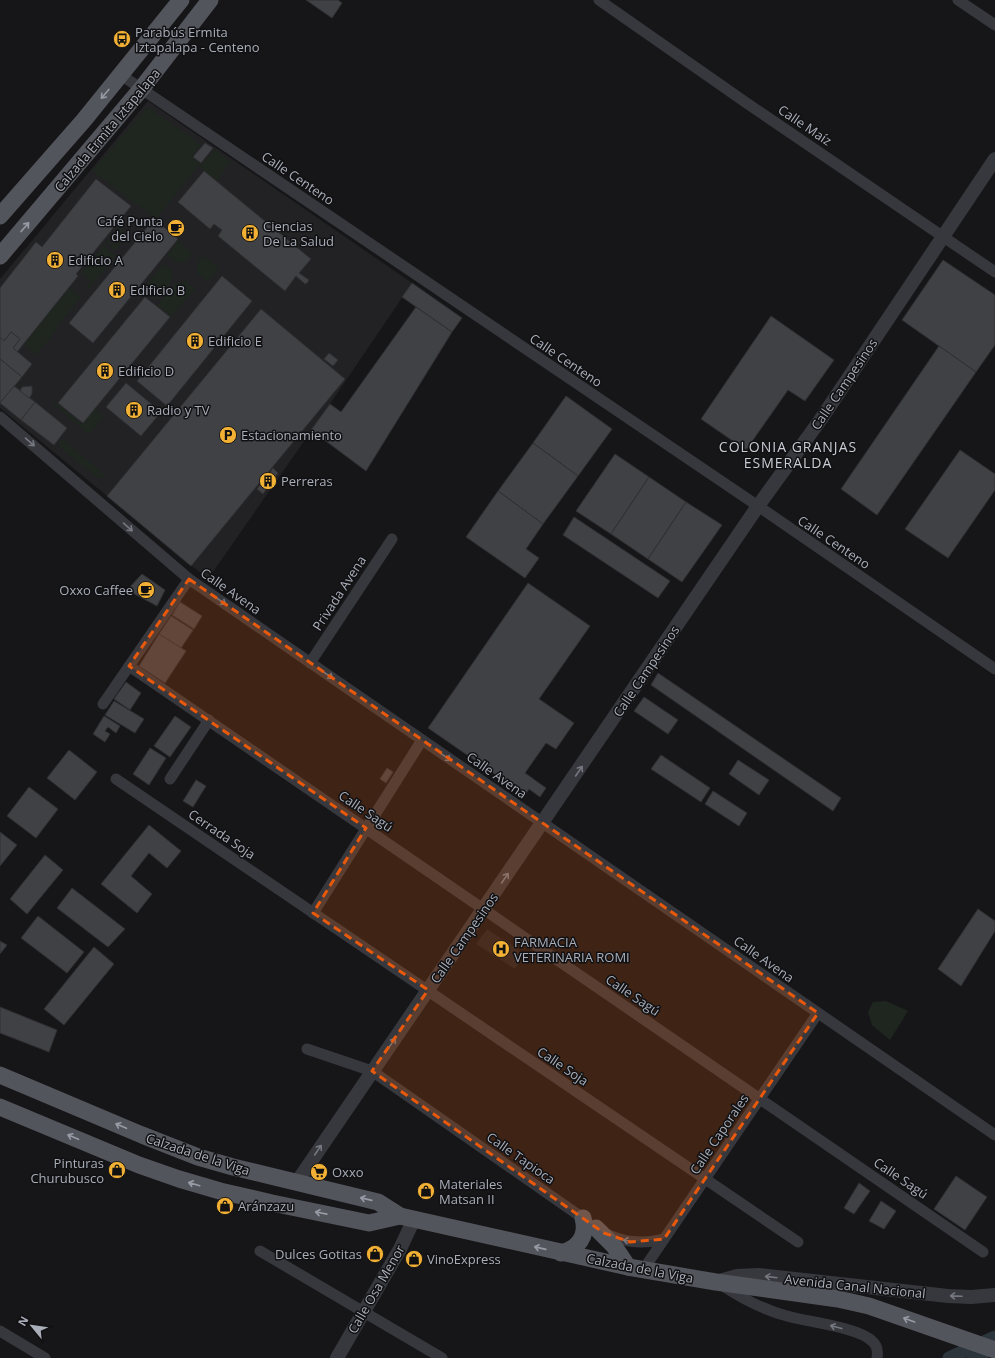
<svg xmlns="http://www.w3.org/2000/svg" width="995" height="1358" viewBox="0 0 995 1358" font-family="'Open Sans',sans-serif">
  <rect width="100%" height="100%" fill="#161618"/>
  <!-- built -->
  <g fill="#222225">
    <polygon points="148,101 412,283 330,404 208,579 0,408 0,279"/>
    <polygon points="487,929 525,954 515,969 476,944"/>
  </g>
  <!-- green -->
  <g fill="#1e261f">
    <polygon points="148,107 201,145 192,157 200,164 156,219 92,171"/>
    <polygon points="214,149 231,162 217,181 200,167"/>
    <polygon points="118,227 131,237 125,244 122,242 115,251 110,247 118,238 113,234"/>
    <polygon points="110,238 112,239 105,247 115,256 87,291 85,289 91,281 81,273"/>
    <polygon points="178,240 193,253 187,261 178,263 167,255"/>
    <polygon points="204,255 219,268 208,282 197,273 198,262"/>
    <polygon points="164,264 167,266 166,267 167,268 168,267 173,271 171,283 157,300 148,293 145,297 141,294 138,296"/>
    <polygon points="186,281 195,289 171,317 157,306 174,285"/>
    <polygon points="69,288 81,297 57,326 58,328 36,355 24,344"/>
    <polygon points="54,401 82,424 95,409 104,416 89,434 52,403"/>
    <polygon points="62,439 105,475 103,478 96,477 57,445"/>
    <polygon points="886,1001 908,1011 890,1040 872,1025 868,1012 873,1002"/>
  </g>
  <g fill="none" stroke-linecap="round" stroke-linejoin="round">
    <!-- canal -->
    <g stroke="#2c353c" stroke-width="13">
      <polyline points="949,1358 995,1337"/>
      <polyline points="973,1358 995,1347"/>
    </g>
  </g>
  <!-- building -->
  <g fill="#404145" stroke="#303034">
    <polygon points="306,0 338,0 342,3 332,18"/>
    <polygon points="205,143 213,148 201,163 193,157"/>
    <polygon points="204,171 311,259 299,273 309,280 307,283 305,284 296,276 285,291 218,236 222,230 214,224 210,229 178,202"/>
    <polygon points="96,179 131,206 76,274 78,276 17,352 13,348 20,339 11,332 4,341 0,337 0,288 36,242 42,247"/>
    <polygon points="154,219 178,239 93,343 69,323"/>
    <polygon points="172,220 184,229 179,236 167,227"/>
    <polygon points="943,260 995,295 995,345 976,372 902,320"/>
    <polygon points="222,276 252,301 167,406 137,381"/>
    <polygon points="412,283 462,318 452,332 402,297"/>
    <polygon points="145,297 170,317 83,423 58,403"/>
    <polygon points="416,307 452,332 366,471 311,430 330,404 341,412"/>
    <polygon points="261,309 345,379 191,566 107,496"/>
    <polygon points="771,316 834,360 805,401 788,390 746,450 701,419"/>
    <polygon points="11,332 20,339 13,348 32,364 22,377 0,359 0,337 4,341"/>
    <polygon points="939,346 976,372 877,515 841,489"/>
    <polygon points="329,353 338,360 333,366 324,359"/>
    <polygon points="0,359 22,377 0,403"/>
    <polygon points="126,383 161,412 141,436 106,407"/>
    <polygon points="14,386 35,402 21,420 0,403"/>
    <polygon points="32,386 32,394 29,398 20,391 22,387"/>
    <polygon points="566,396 612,429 578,476 533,443"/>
    <polygon points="35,402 67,428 54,445 21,420"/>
    <polygon points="533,443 578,476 543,524 498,491"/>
    <polygon points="960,450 995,474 995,490 948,558 905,529"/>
    <polygon points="615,454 649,477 611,534 576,511"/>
    <polygon points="273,468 278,473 263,494 257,489"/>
    <polygon points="649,477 686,502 648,559 611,534"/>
    <polygon points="498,491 543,524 526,549 539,558 525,578 466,537"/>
    <polygon points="686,502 722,525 682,582 648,559"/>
    <polygon points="574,517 670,581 658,598 563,535"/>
    <polygon points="142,574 165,590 157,606 127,590"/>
    <polygon points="528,583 590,626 539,699 574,723 556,749 546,743 525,773 546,788 540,797 529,789 525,795 428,728"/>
    <polygon points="180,602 202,616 194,629 172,615"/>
    <polygon points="171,616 193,630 181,648 159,634"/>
    <polygon points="159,634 186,651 165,683 139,666"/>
    <polygon points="658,673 841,798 833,811 651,685"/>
    <polygon points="126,682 141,693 130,710 114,699"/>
    <polygon points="644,697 678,720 668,734 634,711"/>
    <polygon points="114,701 144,719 135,733 105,715"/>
    <polygon points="104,716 120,726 116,733 108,727 105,731 110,734 105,742 93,734"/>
    <polygon points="175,716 191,727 170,757 154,746"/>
    <polygon points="150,748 166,758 149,785 133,774"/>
    <polygon points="69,750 97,772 75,800 47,778"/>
    <polygon points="661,755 710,788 701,802 651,769"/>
    <polygon points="738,760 769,780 759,795 729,774"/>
    <polygon points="387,768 393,772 386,783 380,779"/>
    <polygon points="196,780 206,786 193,807 183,801"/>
    <polygon points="29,787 58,809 36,838 7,816"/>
    <polygon points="713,791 747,813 739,826 705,804"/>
    <polygon points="149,825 181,851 167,868 149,853 131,876 152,894 137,913 101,884"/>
    <polygon points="0,832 17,845 0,866"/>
    <polygon points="45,855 63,870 27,914 10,899"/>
    <polygon points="72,888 125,929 108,947 57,908"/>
    <polygon points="978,909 995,921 995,931 961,986 938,969"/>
    <polygon points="38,916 84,952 67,973 21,938"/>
    <polygon points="0,941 7,945 0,954"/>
    <polygon points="94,947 114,964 64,1025 44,1009"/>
    <polygon points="0,1007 57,1030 49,1052 0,1033"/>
    <polygon points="956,1176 987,1197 965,1230 934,1209"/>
    <polygon points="859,1183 870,1191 854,1214 844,1208"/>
    <polygon points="881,1201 896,1211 884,1229 869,1221"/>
  </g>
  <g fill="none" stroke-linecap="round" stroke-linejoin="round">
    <!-- minor -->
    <g stroke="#37383d" stroke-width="11">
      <polyline points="599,0 748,104 995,272"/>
      <polyline points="958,0 995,25"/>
      <polyline points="121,75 758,506 995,669"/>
      <polyline points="0,417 189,579 995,1135"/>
      <polyline points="310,663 392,539"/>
      <polyline points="129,666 983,1252"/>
      <polyline points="103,704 189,579"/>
      <polyline points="116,779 798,1242"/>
      <polyline points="170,779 209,720"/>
      <polyline points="313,913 422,740"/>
      <polyline points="307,1049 372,1071 587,1221"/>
      <path d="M 606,1234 C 625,1243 644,1244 664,1239"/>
      <polyline points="260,1251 442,1358"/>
      <polyline points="643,1270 818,1013"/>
      <path d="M 723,1286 C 743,1299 764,1310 787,1316 C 807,1322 858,1327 872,1341 C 877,1345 878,1352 877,1358"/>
      <polyline points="0,1331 45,1358"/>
    </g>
    <!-- tertiary -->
    <g stroke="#37383d" stroke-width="14">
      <polyline points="297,1182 758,506 821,419 995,159"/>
      <polyline points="719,1281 737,1276 759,1275 948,1296 971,1297 995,1295"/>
      <polyline points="337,1358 400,1249 414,1219"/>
    </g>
    <!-- primary -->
    <g stroke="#53555c" stroke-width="17">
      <polyline points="0,216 84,120 181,0"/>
      <polyline points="0,256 142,88 210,0"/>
      <polyline points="0,1075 142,1135 198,1157 233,1167 378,1202 400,1216 628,1267 716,1282 838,1299 869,1306 995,1350"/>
      <polyline points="0,1107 139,1165 179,1179 220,1191 272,1203 369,1223 400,1216"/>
      <polyline points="596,1228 614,1246 628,1267"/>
      <path d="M 561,1253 C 578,1249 588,1236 583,1218"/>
    </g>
  </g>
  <!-- one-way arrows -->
  <defs><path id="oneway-shaft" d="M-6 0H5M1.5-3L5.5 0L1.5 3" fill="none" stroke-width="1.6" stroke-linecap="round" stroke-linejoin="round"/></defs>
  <g stroke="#979ba6">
    <use href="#oneway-shaft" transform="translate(105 94) rotate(130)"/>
    <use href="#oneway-shaft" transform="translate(25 227) rotate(-49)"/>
    <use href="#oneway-shaft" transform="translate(121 1126) rotate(-157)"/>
    <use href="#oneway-shaft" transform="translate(73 1137) rotate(-157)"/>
    <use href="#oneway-shaft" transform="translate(194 1184) rotate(-164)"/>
    <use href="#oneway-shaft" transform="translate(366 1199) rotate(-167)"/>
    <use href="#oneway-shaft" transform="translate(321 1213) rotate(-169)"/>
    <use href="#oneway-shaft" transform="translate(540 1248) rotate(-167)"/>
    <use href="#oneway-shaft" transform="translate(909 1320) rotate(-160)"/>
  </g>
  <g stroke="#757881">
    <use href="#oneway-shaft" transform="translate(30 442) rotate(41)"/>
    <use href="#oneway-shaft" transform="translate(128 527) rotate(41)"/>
    <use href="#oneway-shaft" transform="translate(221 601) rotate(35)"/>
    <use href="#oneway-shaft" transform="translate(328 675) rotate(35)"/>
    <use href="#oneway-shaft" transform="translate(446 757) rotate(35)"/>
    <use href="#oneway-shaft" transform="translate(579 771) rotate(-56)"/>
    <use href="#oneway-shaft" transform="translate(505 878) rotate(-56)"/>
    <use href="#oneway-shaft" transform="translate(392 1043) rotate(-55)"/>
    <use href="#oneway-shaft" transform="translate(318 1150) rotate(-56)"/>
    <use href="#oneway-shaft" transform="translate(629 1241) rotate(-171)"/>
    <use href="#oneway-shaft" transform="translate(771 1277) rotate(-173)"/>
    <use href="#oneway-shaft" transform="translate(956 1296) rotate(-178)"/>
    <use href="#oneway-shaft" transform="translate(836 1327) rotate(-165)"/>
  </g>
  <!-- marked area -->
  <path fill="#e8590c" fill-opacity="0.2" stroke="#e8590c" stroke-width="3" stroke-dasharray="8 5" stroke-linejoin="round" d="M 189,579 L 818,1013 L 664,1239 L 630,1242 L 604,1233 L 372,1071 L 428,990 L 313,913 L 366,828 L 129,666 Z"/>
  <!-- icons -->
  <defs>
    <symbol id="bus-disc" viewBox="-11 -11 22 22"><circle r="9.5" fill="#f2b134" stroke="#111113"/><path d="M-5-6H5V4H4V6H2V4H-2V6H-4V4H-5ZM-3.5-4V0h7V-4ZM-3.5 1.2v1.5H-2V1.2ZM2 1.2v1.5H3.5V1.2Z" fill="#111"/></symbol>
    <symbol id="cafe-disc" viewBox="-11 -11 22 22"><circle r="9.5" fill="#f2b134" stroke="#111113"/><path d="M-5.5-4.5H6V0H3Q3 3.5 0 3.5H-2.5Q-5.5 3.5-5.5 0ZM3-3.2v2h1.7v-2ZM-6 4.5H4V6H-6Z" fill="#111"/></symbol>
    <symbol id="building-disc" viewBox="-11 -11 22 22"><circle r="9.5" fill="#f2b134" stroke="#111113"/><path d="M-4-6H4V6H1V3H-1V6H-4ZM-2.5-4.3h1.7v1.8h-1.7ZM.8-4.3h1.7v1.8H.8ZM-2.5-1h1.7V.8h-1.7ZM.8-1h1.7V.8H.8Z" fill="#111"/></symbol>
    <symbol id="parking-disc" viewBox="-11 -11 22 22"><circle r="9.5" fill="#f2b134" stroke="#111113"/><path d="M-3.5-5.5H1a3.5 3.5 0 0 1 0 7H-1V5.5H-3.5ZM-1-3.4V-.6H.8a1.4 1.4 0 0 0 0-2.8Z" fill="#111"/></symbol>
    <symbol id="hospital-disc" viewBox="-11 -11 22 22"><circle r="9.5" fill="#f2b134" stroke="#111113"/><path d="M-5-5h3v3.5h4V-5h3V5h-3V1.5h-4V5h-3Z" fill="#111"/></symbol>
    <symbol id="shop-disc" viewBox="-11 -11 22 22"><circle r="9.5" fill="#f2b134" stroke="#111113"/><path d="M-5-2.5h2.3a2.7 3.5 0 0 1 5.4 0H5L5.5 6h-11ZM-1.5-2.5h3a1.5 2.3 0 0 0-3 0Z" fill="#111"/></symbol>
    <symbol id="supermarket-disc" viewBox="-11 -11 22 22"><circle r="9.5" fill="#f2b134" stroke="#111113"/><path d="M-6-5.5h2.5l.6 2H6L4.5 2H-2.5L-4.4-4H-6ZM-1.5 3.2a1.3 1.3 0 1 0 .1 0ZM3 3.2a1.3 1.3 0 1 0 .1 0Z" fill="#111"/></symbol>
  </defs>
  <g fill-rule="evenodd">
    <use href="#bus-disc" x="112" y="29" width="20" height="20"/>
    <use href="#cafe-disc" x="166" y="218" width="20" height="20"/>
    <use href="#building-disc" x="240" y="223" width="20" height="20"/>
    <use href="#building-disc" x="45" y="250" width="20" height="20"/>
    <use href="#building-disc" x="107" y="280" width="20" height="20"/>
    <use href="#building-disc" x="185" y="331" width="20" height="20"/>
    <use href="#building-disc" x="95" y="361" width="20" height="20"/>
    <use href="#building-disc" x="124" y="400" width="20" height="20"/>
    <use href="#parking-disc" x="218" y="425" width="20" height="20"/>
    <use href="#building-disc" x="258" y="471" width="20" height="20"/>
    <use href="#cafe-disc" x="136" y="580" width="20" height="20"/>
    <use href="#hospital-disc" x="491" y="939" width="20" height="20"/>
    <use href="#shop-disc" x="107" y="1160" width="20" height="20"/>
    <use href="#supermarket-disc" x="309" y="1162" width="20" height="20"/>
    <use href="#shop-disc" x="416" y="1181" width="20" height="20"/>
    <use href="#shop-disc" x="215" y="1196" width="20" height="20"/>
    <use href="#shop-disc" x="365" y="1244" width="20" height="20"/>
    <use href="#shop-disc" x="404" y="1249" width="20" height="20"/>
  </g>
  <g text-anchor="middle" stroke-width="3" stroke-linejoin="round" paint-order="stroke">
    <!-- poi labels -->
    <g font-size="13" fill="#a8adb8" stroke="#111113" text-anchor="start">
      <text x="135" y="37">Parabús Ermita<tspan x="135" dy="15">Iztapalapa - Centeno</tspan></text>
      <text x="163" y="226" text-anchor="end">Café Punta<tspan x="163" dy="15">del Cielo</tspan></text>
      <text x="263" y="231">Ciencias<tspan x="263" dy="15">De La Salud</tspan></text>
      <text x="68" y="265">Edificio A</text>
      <text x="130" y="295">Edificio B</text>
      <text x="208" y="346">Edificio E</text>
      <text x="118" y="376">Edificio D</text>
      <text x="147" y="415">Radio y TV</text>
      <text x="241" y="440">Estacionamiento</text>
      <text x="281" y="486">Perreras</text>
      <text x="133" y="595" text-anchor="end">Oxxo Caffee</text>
      <text x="514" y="947">FARMACIA<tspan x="514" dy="15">VETERINARIA ROMI</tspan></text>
      <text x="104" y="1168" text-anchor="end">Pinturas<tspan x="104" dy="15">Churubusco</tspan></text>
      <text x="332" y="1177">Oxxo</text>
      <text x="439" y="1189">Materiales<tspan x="439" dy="15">Matsan II</tspan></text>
      <text x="238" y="1211">Aránzazu</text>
      <text x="362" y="1259" text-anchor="end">Dulces Gotitas</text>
      <text x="427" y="1264">VinoExpress</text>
    </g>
    <!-- street labels -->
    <g font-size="13" fill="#a8adb8" stroke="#111113">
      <text transform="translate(805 125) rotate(34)" y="5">Calle Maíz</text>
      <text transform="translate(107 130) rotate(-50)" y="5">Calzada Ermita Iztapalapa</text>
      <text transform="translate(298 178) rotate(34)" y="5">Calle Centeno</text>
      <text transform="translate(566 360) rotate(34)" y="5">Calle Centeno</text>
      <text transform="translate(844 384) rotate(-56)" y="5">Calle Campesinos</text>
      <text transform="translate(834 542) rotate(34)" y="5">Calle Centeno</text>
      <text transform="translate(231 591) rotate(35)" y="5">Calle Avena</text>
      <text transform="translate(339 593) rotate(-57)" y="5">Privada Avena</text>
      <text transform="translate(646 671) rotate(-56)" y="5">Calle Campesinos</text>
      <text transform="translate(497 775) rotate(35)" y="5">Calle Avena</text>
      <text transform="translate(366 811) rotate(34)" y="5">Calle Sagú</text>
      <text transform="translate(222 834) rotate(34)" y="5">Cerrada Soja</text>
      <text transform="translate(464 938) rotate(-55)" y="5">Calle Campesinos</text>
      <text transform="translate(764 959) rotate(35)" y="5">Calle Avena</text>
      <text transform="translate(633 995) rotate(34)" y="5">Calle Sagú</text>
      <text transform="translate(563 1066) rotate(34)" y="5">Calle Soja</text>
      <text transform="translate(719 1134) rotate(-56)" y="5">Calle Caporales</text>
      <text transform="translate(198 1154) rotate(18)" y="5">Calzada de la Viga</text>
      <text transform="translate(521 1158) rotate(35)" y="5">Calle Tapioca</text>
      <text transform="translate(901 1178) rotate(34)" y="5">Calle Sagú</text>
      <text transform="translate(640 1268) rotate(11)" y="5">Calzada de la Viga</text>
      <text transform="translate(855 1286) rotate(6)" y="5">Avenida Canal Nacional</text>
      <text transform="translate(376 1289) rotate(-60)" y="5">Calle Osa Menor</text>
    </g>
    <!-- neighbourhood labels -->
    <g font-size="14" letter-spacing="1" fill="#c9ccd4" stroke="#111113">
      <text x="788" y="452">COLONIA GRANJAS<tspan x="788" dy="16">ESMERALDA</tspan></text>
    </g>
  </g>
  <!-- north arrow -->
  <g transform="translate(32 1326) rotate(299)" stroke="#111113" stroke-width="3" paint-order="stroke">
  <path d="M0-3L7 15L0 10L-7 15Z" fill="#a8adb8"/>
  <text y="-6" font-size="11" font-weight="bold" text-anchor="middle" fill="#a8adb8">N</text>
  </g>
</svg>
